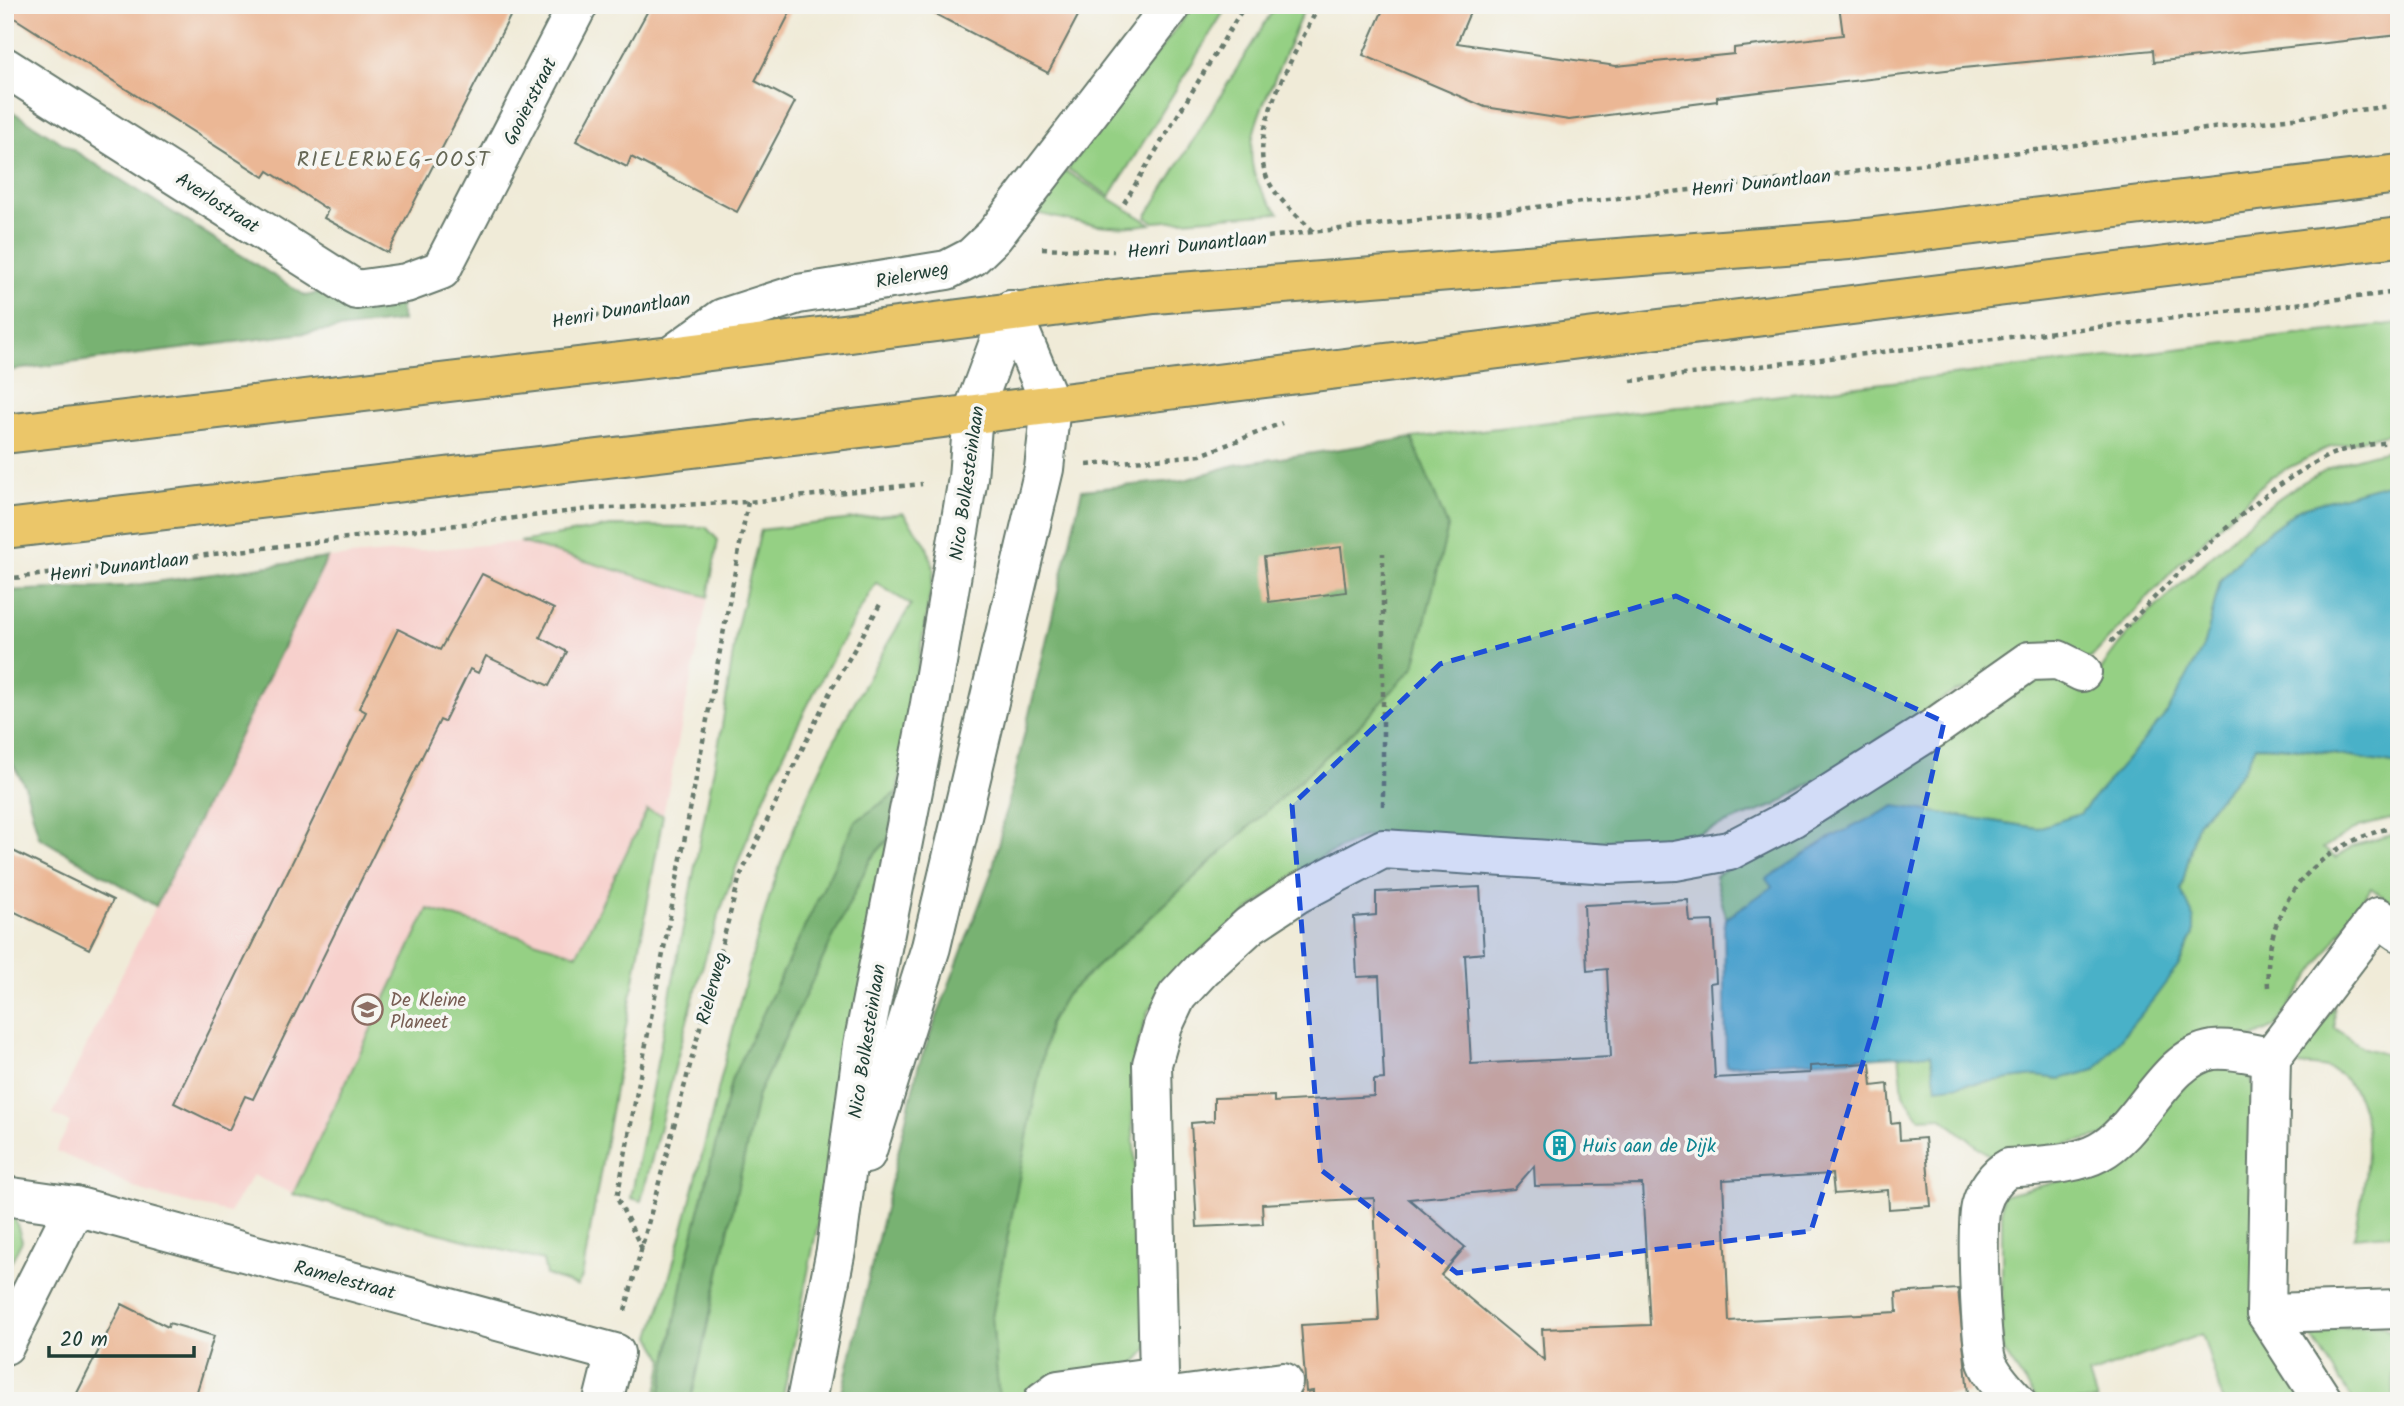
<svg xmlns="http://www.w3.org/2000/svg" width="2404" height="1406" viewBox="0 0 2404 1406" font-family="Kalam,sans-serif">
  <rect width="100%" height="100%" fill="#f6f6f2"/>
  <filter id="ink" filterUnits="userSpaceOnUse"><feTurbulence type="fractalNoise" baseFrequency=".0143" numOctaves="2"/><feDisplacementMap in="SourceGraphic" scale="14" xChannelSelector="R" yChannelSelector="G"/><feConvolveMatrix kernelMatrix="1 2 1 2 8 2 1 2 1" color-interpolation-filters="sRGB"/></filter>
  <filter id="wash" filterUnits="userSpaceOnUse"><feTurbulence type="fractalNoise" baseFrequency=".00686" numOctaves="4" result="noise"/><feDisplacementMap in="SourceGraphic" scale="28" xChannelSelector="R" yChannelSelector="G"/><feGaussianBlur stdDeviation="1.57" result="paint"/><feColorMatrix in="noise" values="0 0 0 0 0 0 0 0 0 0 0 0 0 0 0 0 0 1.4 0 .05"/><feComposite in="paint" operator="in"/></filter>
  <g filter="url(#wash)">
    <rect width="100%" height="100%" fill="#f0ebd8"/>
    <!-- built -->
    <polygon fill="#f7d0cc" points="520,542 708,597 663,815 582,1277 577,1286 546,1275 543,1261 293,1194 253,1175 229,1213 147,1193 56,1151 70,1123 53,1114 327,558"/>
    <!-- green -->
    <g fill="#95d084" stroke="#5a865c" stroke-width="2">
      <polygon points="1194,5 1228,5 1110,196 1068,169"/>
      <path d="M 1276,5 L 1306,5 C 1295,30 1284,55 1274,80 C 1251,131 1235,167 1279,213 L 1154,222 L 1146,217 Z"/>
      <path d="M 1065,171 L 1151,224 C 1111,231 1074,222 1036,213 Z"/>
      <polygon points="2399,323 2399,431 2328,448 2270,477 2178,565 2091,658 1954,692 1776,805 1697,834 1563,848 1469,837 1365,836 1310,863 1249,910 1193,959 1148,1011 1135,1055 1132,1117 1148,1349 1130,1369 1026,1397 1022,1401 999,1401 992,1317 1049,1024 1066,995 1359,726 1414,667 1448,527 1412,438"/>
      <path d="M 2399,449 L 2399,483 L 2383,485 L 2299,509 L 2253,543 L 2220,581 L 2205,644 L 2167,714 L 2080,814 L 2038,828 L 1895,806 L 1828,839 L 1767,879 L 1773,887 L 1726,918 L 1715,876 L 2032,680 L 2056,673 L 2084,694 C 2098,678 2103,665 2115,650 C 2135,623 2164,601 2188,578 C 2252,518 2307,460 2399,449 Z"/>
      <path d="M 903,513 L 926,544 L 934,570 L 897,792 L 732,1078 L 688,1256 L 659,1401 L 655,1401 L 664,1360 L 651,1336 C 699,1192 725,1041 770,895 C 802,793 855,696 911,605 L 876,583 C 818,678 768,779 730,884 C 692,986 669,1095 641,1201 L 631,1198 L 722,726 L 737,627 L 761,530 Z"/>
      <polygon points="611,526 706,527 718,540 708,597 520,542"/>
      <path d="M 2256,746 C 2304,747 2351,758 2399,765 L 2399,817 L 2359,827 L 2323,848 L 2336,858 L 2352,846 L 2399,833 L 2399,909 L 2371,888 L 2275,1027 L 2247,1040 L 2116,1133 L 1995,1160 L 1940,1117 L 1919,1118 L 1903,1094 L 1899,1054 L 1932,1054 L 1936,1088 L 2035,1076 L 2060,1079 L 2179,965 L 2194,934 L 2193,918 L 2181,890 L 2197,823 L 2242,772 Z"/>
      <polygon points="647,810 663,815 582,1277 577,1286 546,1275 543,1261 293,1194 428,909 577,954"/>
      <polygon points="889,838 873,951 782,1401 691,1401 758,1094 870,860"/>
      <path d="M 2334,1006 L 2335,1028 L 2364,1048 L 2385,1054 L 2399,1063 L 2399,1233 L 2354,1237 C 2364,1190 2386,1098 2332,1070 C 2321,1065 2305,1066 2294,1065 Z"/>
      <polygon points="2247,1064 2254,1091 2260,1328 2308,1401 2223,1401 2202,1334 2089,1375 2097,1401 2038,1401 2002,1349 2002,1196 2082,1175 2200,1069"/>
      <polygon points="5,1216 15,1218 22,1241 5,1273"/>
      <polygon points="2382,1325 2392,1333 2394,1401 2353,1401 2307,1330"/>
    </g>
    <!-- forest -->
    <g fill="#78b272" stroke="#4c7853" stroke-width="2">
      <polygon points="5,107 306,296 325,291 400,301 402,321 5,371"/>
      <polygon points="1412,438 1448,527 1414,667 1359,726 1066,995 1049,1024 992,1317 999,1401 840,1401 918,1067 992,871 1082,490 1185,480 1234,465"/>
      <polygon points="327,558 156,906 39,837 25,786 5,750 5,591 127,586"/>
      <polygon points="897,792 889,838 870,860 758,1094 691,1401 659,1401 688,1256 732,1078 855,822"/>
    </g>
    <!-- water -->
    <path fill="#49b1c8" stroke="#34777e" stroke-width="2" d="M 2399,483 L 2399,765 C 2351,758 2304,746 2256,746 L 2242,772 L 2197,823 L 2181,890 L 2194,918 L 2194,934 L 2179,965 L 2153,1000 L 2095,1070 L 2060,1079 L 2035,1076 L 1936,1088 L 1931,1054 L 1726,1066 L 1724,926 L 1726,918 L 1772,887 L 1766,879 L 1828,839 L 1895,806 L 2038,828 L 2080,814 L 2167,713 L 2205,644 L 2220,581 L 2253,543 L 2299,509 L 2383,485 Z"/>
    <g id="blocks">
      <!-- building -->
      <g fill="#ebb795" fill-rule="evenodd">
        <polygon points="5,5 516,5 388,253 324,218 328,210 268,171 264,177 5,12"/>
        <polygon points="651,5 794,5 755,81 795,102 737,212 631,157 627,167 576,141"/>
        <polygon points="918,5 1056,5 1079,14 1048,73"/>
        <polygon points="1385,5 1473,5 1457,43 1616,66 1734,54 1734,48 1843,35 1839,5 2399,5 2399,35 2154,62 2153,50 1963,68 1717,97 1717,101 1569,120 1485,107 1363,55"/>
        <polygon points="1341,547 1346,592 1269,602 1264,557"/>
        <polygon points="482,574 554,609 540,637 567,652 549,686 486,656 478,673 470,669 444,722 440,720 253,1099 245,1096 229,1130 174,1103 366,712 359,708 398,629 440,650"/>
        <polygon points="5,847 113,900 89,949 5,907"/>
        <path d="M 1480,887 L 1484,953 L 1465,955 L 1471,1064 L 1611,1057 L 1607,969 L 1587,971 L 1584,905 L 1688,900 L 1690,922 L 1713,921 L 1716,982 L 1710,983 L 1715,1078 L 1810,1073 L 1810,1066 L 1870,1063 L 1872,1086 L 1888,1084 L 1891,1123 L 1899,1122 L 1900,1140 L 1925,1138 L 1931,1206 L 1889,1209 L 1888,1190 L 1834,1194 L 1832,1174 L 1723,1180 L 1729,1321 L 1897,1312 L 1896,1293 L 1958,1289 L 1968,1394 L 1946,1395 L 1946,1401 L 1313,1401 L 1313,1391 L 1306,1392 L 1301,1325 L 1379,1321 L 1374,1198 L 1262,1204 L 1263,1224 L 1197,1227 L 1191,1123 L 1214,1121 L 1214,1098 L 1274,1096 L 1274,1102 L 1374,1096 L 1374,1080 L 1384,1079 L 1379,976 L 1357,977 L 1354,917 L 1376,915 L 1376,892 ZM 1534,1166 L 1535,1186 L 1642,1184 L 1650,1325 L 1542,1329 L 1544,1360 L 1441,1275 L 1465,1247 L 1409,1199 L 1514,1189 Z"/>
        <polygon points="122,1304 168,1327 169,1323 214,1336 194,1401 73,1401"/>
      </g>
    </g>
  </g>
  <g filter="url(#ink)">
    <use href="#blocks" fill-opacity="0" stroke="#687a6d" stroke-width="2"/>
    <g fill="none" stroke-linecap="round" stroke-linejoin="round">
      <defs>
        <g id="minor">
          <polyline points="5,67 356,290 406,283 441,270 578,5"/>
          <polyline points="671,356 723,318 798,294 947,270 972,257 994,236 1172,5"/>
          <polyline points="2399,932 2378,917 2271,1057 2266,1313 2399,1309"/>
          <polyline points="866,1154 931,947 1044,469 1051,405 1011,310"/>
          <polyline points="5,1196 75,1206 615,1353 603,1401"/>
          <polyline points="2266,1313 2323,1401"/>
          <polyline points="5,1345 75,1206"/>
          <polyline points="1164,1398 1283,1382"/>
          <polyline points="806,1401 836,1250 863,1045 930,704 968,478 973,412 1011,310"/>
          <polyline points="1043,1401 1058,1390 1159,1376 1152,1064 1163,1026 1177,996 1202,969 1250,925 1297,894 1383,849 1609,864 1675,861 1729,851 1792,818 1934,728 2029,661 2058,660 2082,672"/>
          <path d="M 2016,1401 C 2005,1389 1993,1377 1987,1362 C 1980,1344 1976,1225 1981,1206 C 1985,1191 1996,1175 2009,1168 C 2038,1165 2073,1166 2099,1152 C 2141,1130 2165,1057 2213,1050 C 2231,1048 2253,1054 2271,1057"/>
        </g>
        <g id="major">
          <polyline points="5,434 671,356 1154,294 1849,240 2399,174"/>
          <polyline points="5,529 895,424 2399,237"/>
        </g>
      </defs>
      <!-- minor casing -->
      <use href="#minor" stroke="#687a6d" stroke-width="42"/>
      <!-- major casing -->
      <use href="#major" stroke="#687a6d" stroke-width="42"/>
      <!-- path -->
      <g stroke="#687a6d" stroke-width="4.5" stroke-dasharray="5 5" stroke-linecap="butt">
        <polyline points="1124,203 1245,5"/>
        <path d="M 1313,231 C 1298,216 1279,201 1269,182 C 1243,134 1298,51 1319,5"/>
        <polyline points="1258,238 1906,166 2399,105"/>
        <polyline points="1042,248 1114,251"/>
        <polyline points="565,320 663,305"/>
        <polyline points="1631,381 2399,292"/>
        <polyline points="1087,465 1201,455 1282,423"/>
        <polyline points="5,579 590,509 748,502 922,484"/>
        <path d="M 2111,642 C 2171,581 2249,495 2326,457 C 2347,446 2375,444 2399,441"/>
        <polyline points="1383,806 1383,553"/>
        <path d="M 2268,987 C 2263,903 2317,842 2399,826"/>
        <polyline points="642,1249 617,1198 748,502"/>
        <polyline points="625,1311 740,876 830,692 882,601"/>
      </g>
      <!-- minor -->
      <use href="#minor" stroke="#fff" stroke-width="38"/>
      <!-- major -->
      <use href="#major" stroke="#ebc669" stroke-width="38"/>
    </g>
  </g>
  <!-- marked area -->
  <path fill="#1d4ed8" fill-opacity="0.2" stroke="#1d4ed8" stroke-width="5" stroke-dasharray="14 9" stroke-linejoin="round" d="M 1676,596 L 1944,722 L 1876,1020 L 1811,1231 L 1457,1273 L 1321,1170 L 1292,805 L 1440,664 Z"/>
  <!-- icons -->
  <defs>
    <symbol id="school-ring" viewBox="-11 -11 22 22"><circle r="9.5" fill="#f6f6f2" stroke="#8d6e63" stroke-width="1.5"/><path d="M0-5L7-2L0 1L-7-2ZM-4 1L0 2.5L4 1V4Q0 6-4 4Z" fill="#8d6e63"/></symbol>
    <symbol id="building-ring" viewBox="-11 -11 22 22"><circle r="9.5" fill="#f6f6f2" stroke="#0f9aa8" stroke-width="1.5"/><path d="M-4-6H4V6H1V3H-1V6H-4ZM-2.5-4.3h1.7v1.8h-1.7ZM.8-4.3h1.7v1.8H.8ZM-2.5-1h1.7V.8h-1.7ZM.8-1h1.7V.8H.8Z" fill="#0f9aa8"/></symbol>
  </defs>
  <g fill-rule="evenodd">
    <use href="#school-ring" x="350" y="992" width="35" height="35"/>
    <use href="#building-ring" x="1542" y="1128" width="35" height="35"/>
  </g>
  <g text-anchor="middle" stroke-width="7" stroke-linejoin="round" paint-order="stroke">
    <!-- street labels -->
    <g font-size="19" fill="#1f3d34" stroke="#f6f6f2">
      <text transform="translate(529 101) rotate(-63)" y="7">Gooierstraat</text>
      <text transform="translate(1761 182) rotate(-6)" y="7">Henri Dunantlaan</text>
      <text transform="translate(218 202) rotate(33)" y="7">Averlostraat</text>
      <text transform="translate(1197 244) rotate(-6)" y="7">Henri Dunantlaan</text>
      <text transform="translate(912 274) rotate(-11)" y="7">Rielerweg</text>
      <text transform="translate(621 309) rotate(-10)" y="7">Henri Dunantlaan</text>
      <text transform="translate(966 483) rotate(-82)" y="7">Nico Bolkesteinlaan</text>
      <text transform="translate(119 566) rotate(-7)" y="7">Henri Dunantlaan</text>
      <text transform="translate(711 988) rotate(-75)" y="7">Rielerweg</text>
      <text transform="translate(866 1041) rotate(-81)" y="7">Nico Bolkesteinlaan</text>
      <text transform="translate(345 1279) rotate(15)" y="7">Ramelestraat</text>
    </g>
    <!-- education labels -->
    <g font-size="19" fill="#785e54" stroke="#f6f6f2" text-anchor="start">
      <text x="390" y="1006">De Kleine<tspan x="390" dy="22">Planeet</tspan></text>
    </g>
    <!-- culture labels -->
    <g font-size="19" fill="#0d838f" stroke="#f6f6f2" text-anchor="start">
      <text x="1582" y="1152">Huis aan de Dijk</text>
    </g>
    <!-- neighbourhood labels -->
    <g font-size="21" letter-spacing="2" fill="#666856" stroke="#f6f6f2">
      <text x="394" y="166">RIELERWEG-OOST</text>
    </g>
  </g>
  <!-- margin -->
  <rect width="2404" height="1406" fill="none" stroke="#f6f6f2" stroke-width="28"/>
  <!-- scale -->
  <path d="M49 1346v10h145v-10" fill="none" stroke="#1f3d34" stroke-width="3.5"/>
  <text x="60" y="1346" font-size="21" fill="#1f3d34" stroke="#f6f6f2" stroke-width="5" paint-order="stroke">20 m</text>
</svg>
